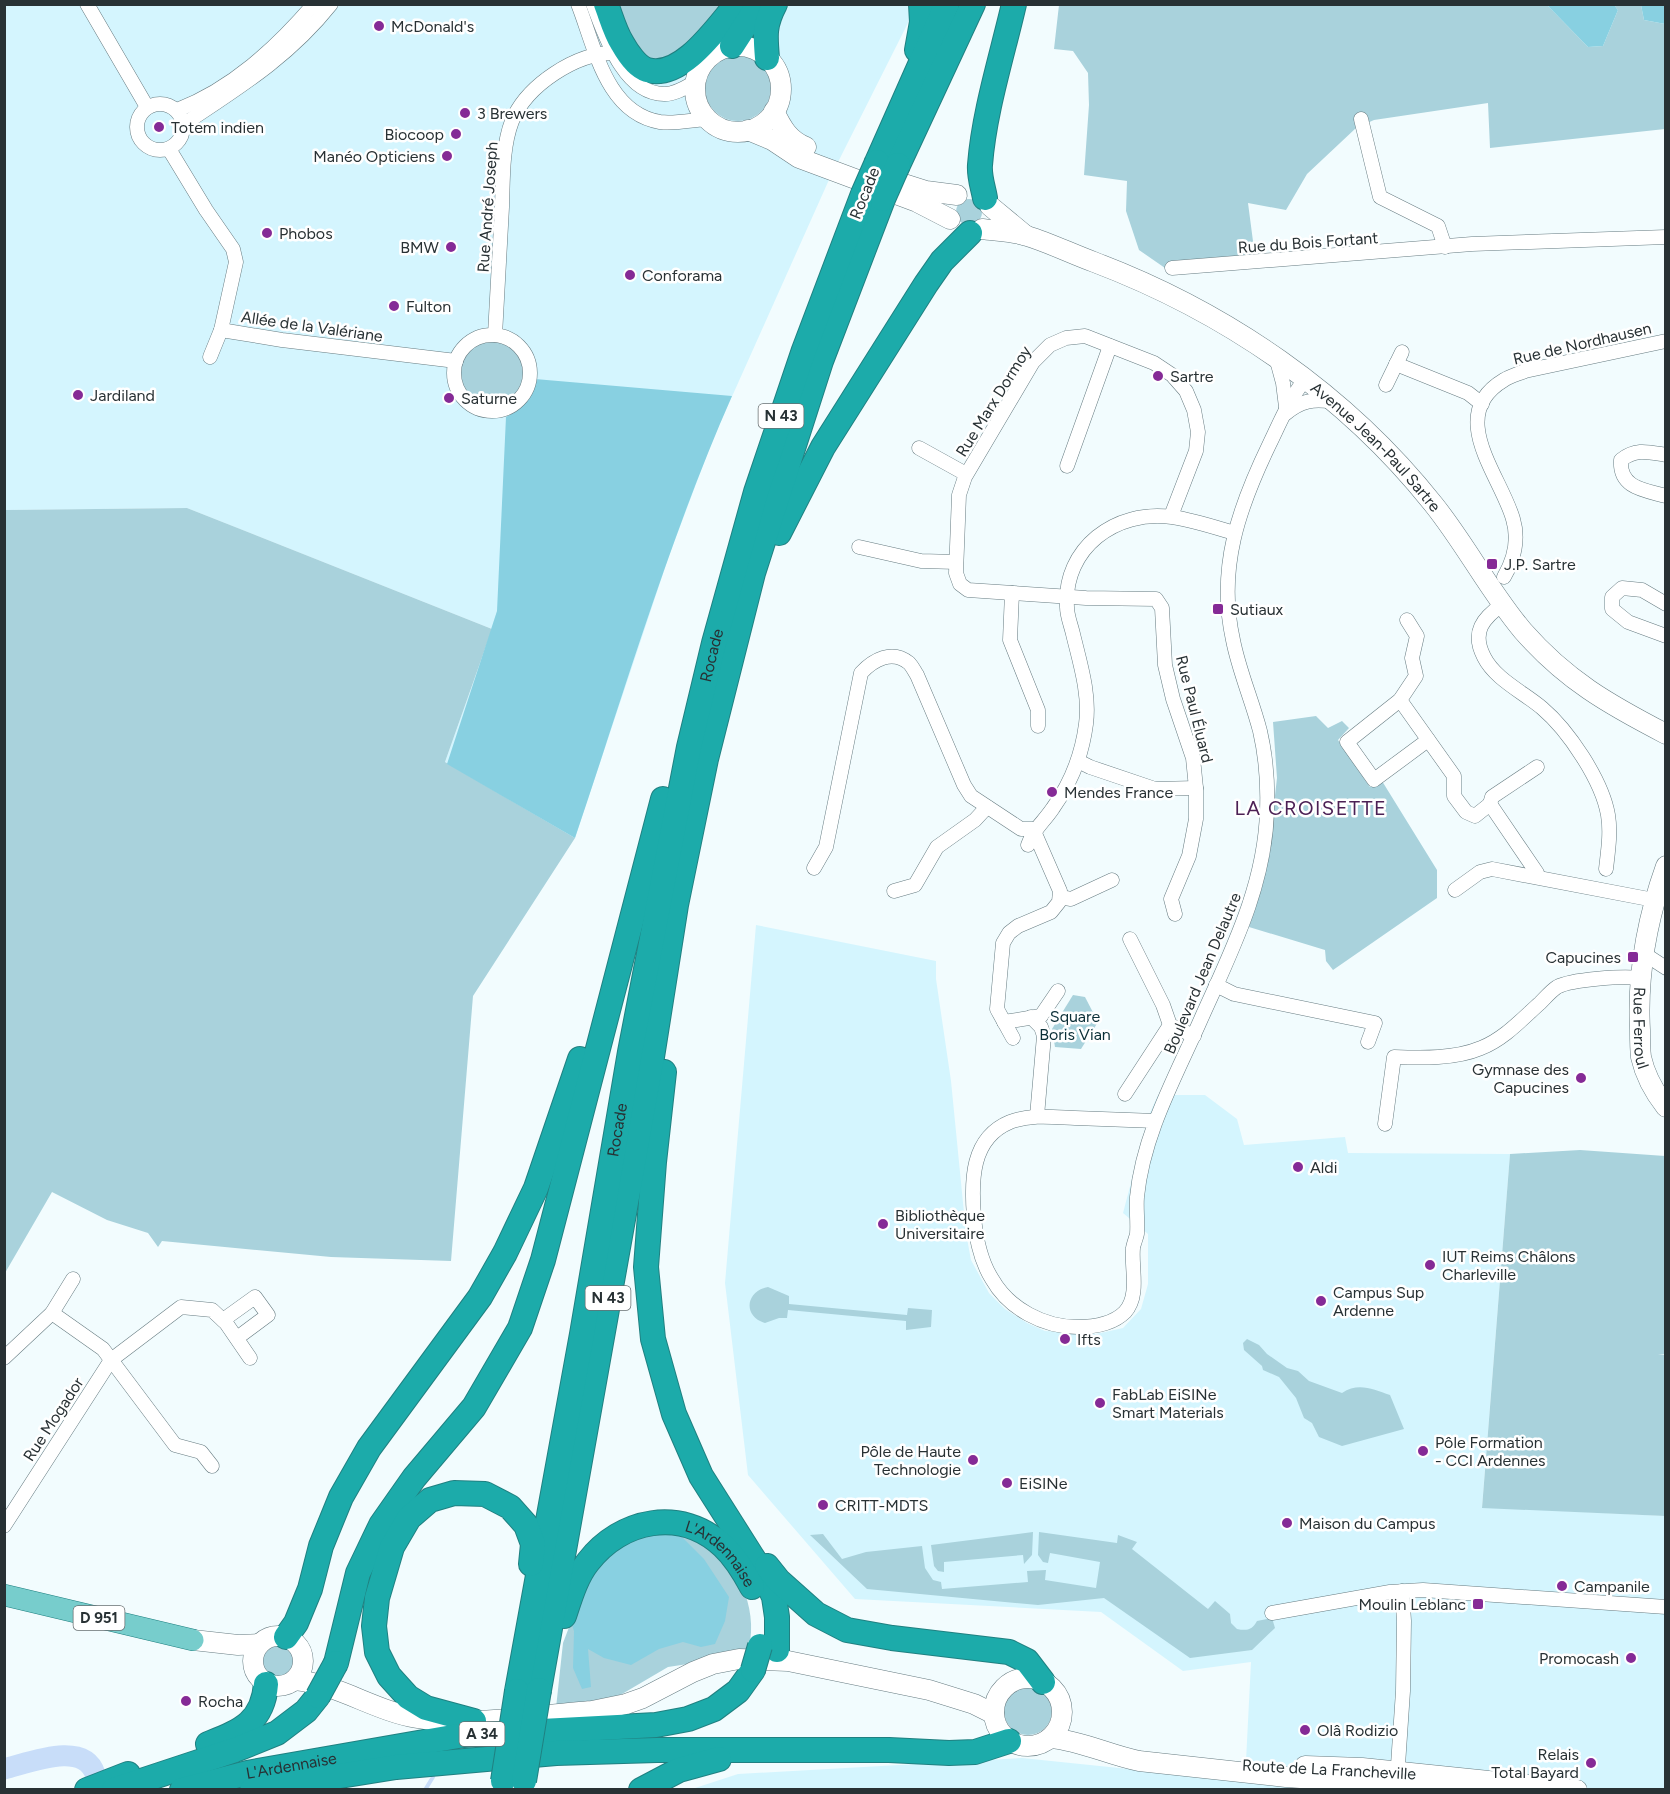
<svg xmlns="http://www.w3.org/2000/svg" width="1670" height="1794" viewBox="0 0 1670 1794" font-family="Figtree,sans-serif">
  <rect width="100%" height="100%" fill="#f2fcfe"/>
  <!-- built -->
  <g fill="#d4f5fe">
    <polygon points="4,5 917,5 828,182 713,439 669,556 575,838 445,762 492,629 187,508 5,510"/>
    <polygon points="756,925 936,961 936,979 951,1081 966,1233 971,1260 989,1293 1005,1309 1027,1323 1045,1331 1096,1334 1123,1328 1141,1309 1148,1284 1148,1234 1123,1213 1149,1115 1158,1095 1205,1095 1237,1119 1244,1145 1345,1137 1348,1153 1510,1154 1482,1507 1665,1516 1665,1789 689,1790 738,1774 1022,1758 1245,1781 1251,1662 1183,1671 1101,1612 855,1599 748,1475 725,1283"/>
  </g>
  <!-- green -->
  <g fill="#a9d2dc">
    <polygon points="609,5 733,5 685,57 644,62"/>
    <polygon points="1059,5 1547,5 1588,47 1603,46 1618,10 1614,5 1641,5 1644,20 1665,24 1665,129 1490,148 1488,103 1374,120 1356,128 1307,174 1286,210 1248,203 1256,264 1165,268 1139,250 1126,211 1127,181 1084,175 1089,105 1088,73 1073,51 1054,49"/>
    <circle cx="738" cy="88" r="33"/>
    <circle cx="969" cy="212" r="13"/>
    <circle cx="492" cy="374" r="33"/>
    <polygon points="187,508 492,629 445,762 575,838 473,996 451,1261 331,1257 162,1241 158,1247 148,1233 107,1220 52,1192 5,1273 5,510"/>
    <polygon points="1316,716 1328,728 1342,721 1349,728 1338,740 1370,787 1382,781 1437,870 1437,898 1333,970 1326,961 1325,950 1249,927 1267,865 1277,778 1273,722"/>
    <polygon points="1073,995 1085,997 1098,1022 1081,1049 1055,1047 1052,1029"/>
    <polygon points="1580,1150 1665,1156 1666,1354 1658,1354 1666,1355 1665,1516 1482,1508 1510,1154"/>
    <path d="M 768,1287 L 789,1296 L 789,1304 L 907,1315 L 908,1308 L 932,1310 L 931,1327 L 906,1330 L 906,1321 L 788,1310 L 787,1318 L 779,1318 L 765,1323 C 743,1317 745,1291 768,1287 Z"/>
    <path d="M 1247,1339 L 1259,1345 L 1267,1354 L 1287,1368 L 1298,1371 L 1309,1381 L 1342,1393 C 1358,1382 1373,1389 1390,1395 L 1404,1429 L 1342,1446 L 1319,1437 L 1312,1423 L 1304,1418 L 1296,1398 L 1279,1377 L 1263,1370 L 1262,1366 L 1244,1350 L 1243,1343 Z"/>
    <path d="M 677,1532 C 687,1536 699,1539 707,1545 C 742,1568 760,1615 747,1655 L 668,1667 L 622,1694 L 593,1705 L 556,1708 L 563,1643 L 571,1622 Z"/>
    <polygon points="1033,1532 1032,1555 1024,1564 1023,1555 944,1562 944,1572 938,1571 934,1566 931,1545"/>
    <path d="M 1039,1532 L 1117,1543 L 1118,1535 L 1137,1542 L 1132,1549 L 1208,1609 L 1215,1601 L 1230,1614 L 1231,1623 L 1237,1629 C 1247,1631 1252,1630 1257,1621 L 1272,1618 L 1275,1628 L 1252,1650 L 1190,1658 L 1104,1598 L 1038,1605 L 867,1589 L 810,1535 L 823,1534 L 842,1559 L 866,1552 L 922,1546 L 925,1568 L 933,1580 L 941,1582 L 942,1589 L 1028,1582 L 1027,1571 L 1046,1570 L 1045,1580 L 1096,1588 L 1100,1562 L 1050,1553 L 1048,1563 L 1043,1562 L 1038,1555 Z"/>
    <circle cx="278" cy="1661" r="17"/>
    <circle cx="1028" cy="1711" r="24"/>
  </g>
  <!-- forest -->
  <g fill="#88d0e1">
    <polygon points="1547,5 1614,5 1618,10 1603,46 1588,47"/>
    <polygon points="1641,5 1665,5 1665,24 1644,20"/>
    <path d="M 535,379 L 732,396 C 669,539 625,690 575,838 L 447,764 L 497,611 L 506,417 C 524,408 530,397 535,379 Z"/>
    <polygon points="677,1532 704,1559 729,1597 725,1621 715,1644 701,1647 683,1642 659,1649 631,1665 604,1658 588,1649 591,1687 582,1689 573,1668 574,1631 571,1622 582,1592 596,1567 619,1546 645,1533"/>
  </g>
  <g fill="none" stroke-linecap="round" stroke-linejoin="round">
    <!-- stream -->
    <polyline stroke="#c8ddf9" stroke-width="4" points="425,1790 433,1777"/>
    <!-- river -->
    <path stroke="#c8ddf9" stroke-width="21" d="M 4,1769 C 29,1763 84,1740 95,1774"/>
    <defs>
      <g id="street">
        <polyline points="87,4 147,107"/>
        <path d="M 578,4 C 595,47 606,113 660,122 C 675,124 692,120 707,119"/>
        <path d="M 593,4 C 605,35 624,95 665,94 C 676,94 686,87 695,82"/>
        <circle cx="160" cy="127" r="23"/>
        <path d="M 177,110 C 232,89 276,48 314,4"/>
        <polyline points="1361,119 1380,197 1438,226 1445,247"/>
        <path d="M 184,124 C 238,88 289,57 331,4"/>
        <polyline points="169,149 206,210 233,249 236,262 221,330 282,340 456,361"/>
        <polyline points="1172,268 1472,244 1666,237"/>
        <path d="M 495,335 C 497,292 500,250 502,207 C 503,179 502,147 512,121 C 527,85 576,53 614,53"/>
        <circle cx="492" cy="373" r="38"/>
        <polyline points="210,357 221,330"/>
        <polyline points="1276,357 1283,383 1286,407"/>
        <polyline points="1396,364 1468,393 1482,404"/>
        <polyline points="1386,385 1402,352"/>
        <path d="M 1285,414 C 1300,401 1314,398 1333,402"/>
        <polyline points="919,448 966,474"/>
        <path d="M 1666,455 C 1648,452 1636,448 1621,460 C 1619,488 1644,490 1666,496"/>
        <polyline points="1067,466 1110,346"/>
        <polyline points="1171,516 1196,451 1198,432 1194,410 1186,391 1172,375 1154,363 1085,336 1066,338 1050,345 1033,362 965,477 959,495 956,573 960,584 968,590 1086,598 1156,599 1162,608 1165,665 1173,699 1193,758 1196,788 1196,819 1189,856 1171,899 1175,914"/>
        <polyline points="859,547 921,561 956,562"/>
        <path d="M 1504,577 C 1514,560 1519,539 1513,519 C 1501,476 1445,415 1504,380 C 1510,376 1518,374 1525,371 L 1666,341"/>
        <polyline points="1012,593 1010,640 1038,710 1038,726"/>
        <path d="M 1503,604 C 1483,618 1471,632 1484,657 C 1495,679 1523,692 1542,708 C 1568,730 1602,780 1608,815 C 1611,833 1608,851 1606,869"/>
        <polyline points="1666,604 1642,590 1622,588 1612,597 1612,609 1628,622 1666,636"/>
        <polyline points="1407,620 1417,636 1412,658 1416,676 1400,700 1347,742 1374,780 1428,740"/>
        <polyline points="1400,700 1454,776 1454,796 1466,812 1475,816 1490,804 1537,873 1537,877"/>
        <polyline points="1078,761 1090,767 1155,789 1196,788"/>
        <polyline points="1490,804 1492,797 1537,767"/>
        <path d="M 1028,845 C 1034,828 1043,823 1053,808 C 1071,783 1082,755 1086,724 C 1090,694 1080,663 1073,634 C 1071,625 1067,616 1067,607 C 1063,548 1116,509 1172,517 C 1193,520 1214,527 1234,533"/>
        <path d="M 814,868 L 826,847 L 861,673 C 873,660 892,649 909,663 C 912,666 915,672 917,675 L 964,785 L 971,796 L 1021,829 L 1033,829 L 1060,891 L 1059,902 L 1051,912 L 1018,926 L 1009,933 L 1003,943 L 997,1009 L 1013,1038"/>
        <polyline points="1455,890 1480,872 1492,869 1654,900"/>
        <polyline points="894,891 915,885 937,847 975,820 987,807"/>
        <polyline points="1060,897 1071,899 1112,880"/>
        <polyline points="1130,939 1163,1005 1170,1025 1194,1036"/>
        <polyline points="1643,953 1666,968"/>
        <polyline points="1216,985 1234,994 1375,1023 1368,1042"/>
        <polyline points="1031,1017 1041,1027 1044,1036 1037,1116"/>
        <polyline points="1004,1022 1041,1016 1058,991"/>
        <polyline points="1125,1094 1170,1025"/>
        <path d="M 1156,1121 C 1129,1120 1102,1119 1075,1118 C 1053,1117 1031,1114 1010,1122 C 971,1138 971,1181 974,1217 C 976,1239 980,1260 992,1279 C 1009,1309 1044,1327 1077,1327 C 1094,1327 1113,1324 1125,1312 C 1140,1295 1131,1268 1133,1248 C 1133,1246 1137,1235 1137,1234 C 1138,1222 1136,1209 1137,1197 C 1143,1134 1176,1076 1201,1019 C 1231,952 1265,886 1267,811 C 1268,785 1266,757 1260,731 C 1252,700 1239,671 1233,640 C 1217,568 1239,507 1270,443 C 1281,420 1290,399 1305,379"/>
        <path d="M 1385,1124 L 1394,1057 C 1422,1058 1455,1059 1481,1048 C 1504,1039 1522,1019 1540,1003 C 1545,998 1551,991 1557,987 C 1572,979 1622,976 1640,978"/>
        <polyline points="52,1313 103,1349 175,1445 201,1452 212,1466"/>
        <polyline points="223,1320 255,1297 268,1315 237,1338"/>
        <polyline points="4,1358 52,1313 73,1279"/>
        <polyline points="4,1526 111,1360 181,1307 212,1310 226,1323 250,1358"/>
        <polyline points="1272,1613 1390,1592 1423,1590 1666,1607"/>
        <polyline points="1397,1780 1403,1691 1404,1621 1402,1591"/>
      </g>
      <g id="secondary">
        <circle cx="738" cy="89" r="43"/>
        <path d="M 774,111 C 782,128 789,140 806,147"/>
        <polyline points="748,130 772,140 799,158 917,202 950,219"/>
        <polyline points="904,184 926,191 957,195"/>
        <polyline points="990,206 1025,235"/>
        <path id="s1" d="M 982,229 C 996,231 1013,231 1027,236 C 1050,243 1072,254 1094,262 C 1226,312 1346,394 1434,505 C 1466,545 1490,592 1523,631 C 1566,680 1608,704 1666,734"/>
        <path id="s2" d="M 1666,866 C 1647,919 1637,973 1640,1030 C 1640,1039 1640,1049 1641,1057 C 1645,1075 1655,1093 1666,1107"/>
        <circle cx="278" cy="1661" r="25"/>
        <polyline points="193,1640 238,1645 259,1644"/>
        <circle cx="1028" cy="1712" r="34"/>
        <path d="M 295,1680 C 338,1684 375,1711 417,1718 C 469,1727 538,1715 592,1711 L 626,1704 L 643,1698 L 693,1672 L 713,1664 L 739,1659 L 788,1661 L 929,1690 L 974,1704 L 994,1714"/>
        <path d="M 1051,1738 C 1082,1741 1109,1755 1139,1761 L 1286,1777 L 1474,1790"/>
        <polyline points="1305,1766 1362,1768 1577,1790"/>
      </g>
      <polyline id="primary" points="4,1595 193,1640"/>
      <g id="highway">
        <path d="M 606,4 C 611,17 615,32 622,43 C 627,52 637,67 647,70 C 682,80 717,27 737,4"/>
        <polyline points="732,46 759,4"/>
        <polyline points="917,50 922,22 921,4"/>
        <path d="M 767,58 C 765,35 764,25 775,4"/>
        <polyline points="877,162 947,4"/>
        <polyline points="898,165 973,4"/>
        <path d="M 985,198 C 983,187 979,176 980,165 C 984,112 1002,56 1014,4"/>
        <polyline points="779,533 823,447 926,284 942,261 970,233"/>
        <polyline points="664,1072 654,1162 646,1267 653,1339 674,1414 701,1476 765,1577 774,1597 777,1617 777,1650"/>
        <polyline points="767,1566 779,1581 816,1614 847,1630 892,1638 1009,1652 1027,1661 1043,1682"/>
        <path id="s3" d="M 564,1616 C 570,1598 576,1577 588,1562 C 621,1519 681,1507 723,1546 C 735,1557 744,1572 752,1587"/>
        <polyline points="286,1637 296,1623 310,1589 321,1546 341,1497 369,1448 480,1297 505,1253 536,1188 580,1059"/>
        <polyline points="336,1663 358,1573 381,1525 414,1478 474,1407 520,1328 543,1260 663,799"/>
        <polyline points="539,1690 652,1057 676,905 706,759 753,573 821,361 883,199"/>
        <path id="s4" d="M 517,1691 L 582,1334 L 630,1052 L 689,747 L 714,643 L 756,492 L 804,350 L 863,194"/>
        <polyline points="474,1721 426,1708 408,1697 389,1676 377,1652 374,1626 377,1598 392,1547 409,1518 430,1500 454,1493 485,1494 510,1507 526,1525 533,1544 531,1564"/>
        <path d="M 208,1744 C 240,1731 263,1723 266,1684"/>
        <polyline points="87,1790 128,1774"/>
        <polyline points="114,1790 235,1750 277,1733 306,1711 318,1696"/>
        <path id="s5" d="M 182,1790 L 247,1773 L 464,1735 L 656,1725 L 688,1719 L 714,1709 L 738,1691 L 753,1670"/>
        <polyline points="252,1790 396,1767 556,1753 657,1750 889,1750 949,1753 975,1752 1009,1741"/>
        <polyline points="641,1790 679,1770 719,1759"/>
      </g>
    </defs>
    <!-- street casing -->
    <use href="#street" stroke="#677c82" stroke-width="15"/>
    <!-- secondary casing -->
    <use href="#secondary" stroke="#677c82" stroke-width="21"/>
    <!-- primary casing -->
    <use href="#primary" stroke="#208081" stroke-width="22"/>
    <!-- highway casing -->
    <use href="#highway" stroke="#208081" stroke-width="26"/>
    <!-- street -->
    <use href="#street" stroke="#fff" stroke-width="14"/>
    <!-- secondary -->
    <use href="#secondary" stroke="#fff" stroke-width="20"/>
    <!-- primary -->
    <use href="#primary" stroke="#77cdcc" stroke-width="21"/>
    <!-- highway -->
    <use href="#highway" stroke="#1cabaa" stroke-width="24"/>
    <defs>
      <g id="highway-bridge">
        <polyline points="863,194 877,162"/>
        <polyline points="883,199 898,165"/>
        <polyline points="753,1670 760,1646"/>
        <polyline points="318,1696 336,1663"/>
        <polyline points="503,1781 517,1691"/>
        <polyline points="524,1781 539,1690"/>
      </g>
    </defs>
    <!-- highway-bridge casing -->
    <use href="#highway-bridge" stroke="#208081" stroke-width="26" stroke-linecap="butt"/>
    <!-- highway-bridge -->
    <use href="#highway-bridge" stroke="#1cabaa" stroke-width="24"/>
  </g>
  <!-- markers -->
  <g fill="#852a96" stroke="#fff" stroke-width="2">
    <circle cx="379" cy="26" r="6"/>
    <circle cx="465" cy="113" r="6"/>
    <circle cx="159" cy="127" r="6"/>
    <circle cx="456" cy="134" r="6"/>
    <circle cx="447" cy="156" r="6"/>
    <circle cx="267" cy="233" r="6"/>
    <circle cx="451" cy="247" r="6"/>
    <circle cx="630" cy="275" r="6"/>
    <circle cx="394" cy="306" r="6"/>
    <circle cx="1158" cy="376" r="6"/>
    <circle cx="78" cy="395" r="6"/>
    <circle cx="449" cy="398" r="6"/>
    <rect x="1486" y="558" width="12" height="12" rx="3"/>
    <rect x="1212" y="603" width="12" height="12" rx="3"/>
    <circle cx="1052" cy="792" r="6"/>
    <rect x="1627" y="951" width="12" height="12" rx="3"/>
    <circle cx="1581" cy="1078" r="6"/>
    <circle cx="1298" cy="1167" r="6"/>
    <circle cx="883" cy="1224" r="6"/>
    <circle cx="1430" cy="1265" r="6"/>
    <circle cx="1321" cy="1301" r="6"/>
    <circle cx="1065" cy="1339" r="6"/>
    <circle cx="1100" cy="1403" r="6"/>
    <circle cx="1423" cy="1451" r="6"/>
    <circle cx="973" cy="1460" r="6"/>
    <circle cx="1007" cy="1483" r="6"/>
    <circle cx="823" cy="1505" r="6"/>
    <circle cx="1287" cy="1523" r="6"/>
    <circle cx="1562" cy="1586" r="6"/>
    <rect x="1472" y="1598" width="12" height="12" rx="3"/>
    <circle cx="1631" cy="1658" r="6"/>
    <circle cx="186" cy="1701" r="6"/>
    <circle cx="1305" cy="1730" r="6"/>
    <circle cx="1591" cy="1763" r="6"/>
  </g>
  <g text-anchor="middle" stroke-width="5" stroke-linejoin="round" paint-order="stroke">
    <!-- shield labels -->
    <g fill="#fff" stroke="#686f71" stroke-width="1.5">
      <rect x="758.5" y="404" width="45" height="24" rx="4.5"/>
      <rect x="585.5" y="1286" width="45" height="24" rx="4.5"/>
      <rect x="73.5" y="1606" width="51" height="24" rx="4.5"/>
      <rect x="459.5" y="1722" width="45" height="24" rx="4.5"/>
    </g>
    <g font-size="15" font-weight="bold" fill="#283134">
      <text x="781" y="421">N 43</text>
      <text x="608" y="1303">N 43</text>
      <text x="99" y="1623">D 951</text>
      <text x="482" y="1739">A 34</text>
    </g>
    <!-- poi labels -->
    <g font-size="16" fill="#283134" stroke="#fff" text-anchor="start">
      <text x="391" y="32">McDonald's</text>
      <text x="477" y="119">3 Brewers</text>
      <text x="171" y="133">Totem indien</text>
      <text x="444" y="140" text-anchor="end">Biocoop</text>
      <text x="435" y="162" text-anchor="end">Manéo Opticiens</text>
      <text x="279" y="239">Phobos</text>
      <text x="439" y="253" text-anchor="end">BMW</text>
      <text x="642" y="281">Conforama</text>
      <text x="406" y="312">Fulton</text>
      <text x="1170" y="382">Sartre</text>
      <text x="90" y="401">Jardiland</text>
      <text x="461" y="404">Saturne</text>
      <text x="1504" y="570">J.P. Sartre</text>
      <text x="1230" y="615">Sutiaux</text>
      <text x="1064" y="798">Mendes France</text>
      <text x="1621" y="963" text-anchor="end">Capucines</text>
      <text x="1569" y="1075" text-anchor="end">Gymnase des<tspan x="1569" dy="18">Capucines</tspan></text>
      <text x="1310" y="1173">Aldi</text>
      <text x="895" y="1221">Bibliothèque<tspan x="895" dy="18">Universitaire</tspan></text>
      <text x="1442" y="1262">IUT Reims Châlons<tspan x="1442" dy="18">Charleville</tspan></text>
      <text x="1333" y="1298">Campus Sup<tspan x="1333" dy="18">Ardenne</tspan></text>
      <text x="1077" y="1345">Ifts</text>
      <text x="1112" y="1400">FabLab EiSINe<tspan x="1112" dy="18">Smart Materials</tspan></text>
      <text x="1435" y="1448">Pôle Formation<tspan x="1435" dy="18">- CCI Ardennes</tspan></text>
      <text x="961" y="1457" text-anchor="end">Pôle de Haute<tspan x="961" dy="18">Technologie</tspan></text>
      <text x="1019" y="1489">EiSINe</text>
      <text x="835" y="1511">CRITT-MDTS</text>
      <text x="1299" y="1529">Maison du Campus</text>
      <text x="1574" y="1592">Campanile</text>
      <text x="1466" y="1610" text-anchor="end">Moulin Leblanc</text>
      <text x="1619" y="1664" text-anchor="end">Promocash</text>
      <text x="198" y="1707">Rocha</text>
      <text x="1317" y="1736">Olâ Rodizio</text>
      <text x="1579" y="1760" text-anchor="end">Relais<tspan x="1579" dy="18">Total Bayard</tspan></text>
    </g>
    <!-- street labels -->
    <g font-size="16" fill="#283134" stroke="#fff">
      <text transform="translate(864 193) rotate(-68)" y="6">Rocade</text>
      <text transform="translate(487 207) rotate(-86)" y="6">Rue André Joseph</text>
      <text transform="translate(1308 242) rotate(-4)" y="6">Rue du Bois Fortant</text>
      <text transform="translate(312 326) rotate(8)" y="6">Allée de la Valériane</text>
      <text transform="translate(1582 343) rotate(-13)" y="6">Rue de Nordhausen</text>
      <text transform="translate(993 401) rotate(-58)" y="6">Rue Marx Dormoy</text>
      <text dy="6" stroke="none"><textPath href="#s1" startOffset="458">Avenue Jean-Paul Sartre</textPath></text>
      <text dy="6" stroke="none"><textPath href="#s4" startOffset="1054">Rocade</textPath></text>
      <text transform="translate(1195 709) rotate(76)" y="6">Rue Paul Éluard</text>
      <text transform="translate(1202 973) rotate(-67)" y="6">Boulevard Jean Delautre</text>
      <text dy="6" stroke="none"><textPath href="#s2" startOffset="165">Rue Ferroul</textPath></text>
      <text dy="6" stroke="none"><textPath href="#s4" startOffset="570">Rocade</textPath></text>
      <text transform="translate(53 1419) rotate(-57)" y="6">Rue Mogador</text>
      <text dy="6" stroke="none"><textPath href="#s3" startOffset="216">L'Ardennaise</textPath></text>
      <text dy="6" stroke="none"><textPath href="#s5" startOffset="112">L'Ardennaise</textPath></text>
      <text transform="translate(1329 1769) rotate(3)" y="6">Route de La Francheville</text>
    </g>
    <!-- park labels -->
    <g font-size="16" fill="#0b2f37" stroke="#fff">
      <text x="1075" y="1022">Square<tspan x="1075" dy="18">Boris Vian</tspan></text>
    </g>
    <!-- quarter labels -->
    <g font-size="20" letter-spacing="1.5" fill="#4c2155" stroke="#fff">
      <text x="1311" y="815">LA CROISETTE</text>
    </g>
  </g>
  <!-- border -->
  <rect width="1670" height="1794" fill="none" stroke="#283134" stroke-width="12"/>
</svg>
